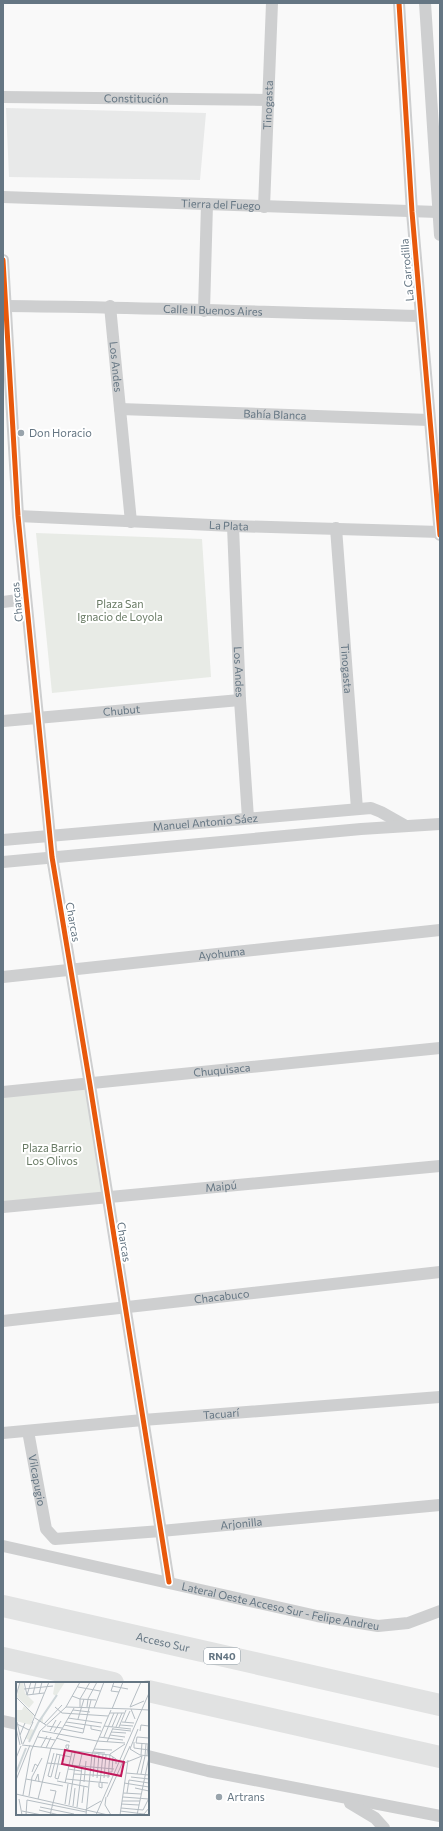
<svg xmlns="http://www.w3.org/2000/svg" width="443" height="1831" viewBox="0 0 443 1831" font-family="Commissioner,sans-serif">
  <rect width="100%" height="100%" fill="#f9f9f9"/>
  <!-- built -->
  <polygon fill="#e8e9e9" points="6,108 206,113 200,180 9,177"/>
  <!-- green -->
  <g fill="#e8ebe6">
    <polygon points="36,533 202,539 211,677 52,693"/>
    <polygon points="90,1085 107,1197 3,1207 3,1092"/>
  </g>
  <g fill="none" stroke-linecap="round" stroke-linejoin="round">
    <!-- minor -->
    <g stroke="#cecfd0" stroke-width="12">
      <polyline points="399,3 412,212 440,535"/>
      <polyline points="425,3 440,235"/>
      <path id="s1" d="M 3,97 L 268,100"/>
      <path id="s2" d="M 3,197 L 438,212"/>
      <path id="s3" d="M 264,207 L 272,3"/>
      <polyline points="3,260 18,516 52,857 90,1085 169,1582"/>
      <path id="s4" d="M 6,306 C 144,307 282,313 421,316"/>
      <path id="s5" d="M 110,306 L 131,522"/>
      <polyline points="204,311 207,204"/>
      <path id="s6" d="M 120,409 L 429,420"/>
      <path id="s7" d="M 18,516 L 233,526 L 440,532"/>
      <path id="s8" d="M 233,526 L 240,700 L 248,818"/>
      <path id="s9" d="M 336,528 L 357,809"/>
      <polyline points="3,602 26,599"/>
      <path id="s10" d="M 3,721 L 240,700"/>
      <path id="s11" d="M 3,840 L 371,808 L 381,812 L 404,825"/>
      <polyline points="3,862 361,829 440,824"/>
      <path id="s12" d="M 3,977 L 440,930"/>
      <path id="s13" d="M 3,1092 L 440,1048"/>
      <path id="s14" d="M 3,1207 L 440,1166"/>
      <path id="s15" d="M 3,1321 L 440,1272"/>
      <path id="s16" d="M 28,1431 L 46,1529 L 55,1539 L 161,1531 L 440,1505"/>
      <path id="s17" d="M 3,1433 L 143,1420 L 440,1397"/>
      <path id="s18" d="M 3,1546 L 317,1616 L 378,1626 L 408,1623 L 440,1611"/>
      <polyline points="3,1721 17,1724"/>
      <polyline points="148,1756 208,1771 440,1816"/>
      <polyline points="350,1803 375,1818 384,1828"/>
    </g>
    <!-- motorway -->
    <g stroke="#e1e2e2" stroke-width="22">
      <path id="s19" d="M 3,1606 L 440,1705"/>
      <polyline points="3,1658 113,1683"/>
      <polyline points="148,1691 440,1757"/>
    </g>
    <defs>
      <g id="cycleway">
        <polyline points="399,3 412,212 440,535"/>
        <polyline points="3,260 18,516 52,857 90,1085 169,1582"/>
      </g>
    </defs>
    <!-- cycleway casing -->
    <use href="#cycleway" stroke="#fff" stroke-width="8"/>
    <!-- cycleway -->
    <use href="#cycleway" stroke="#e8590c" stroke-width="5"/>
  </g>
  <!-- markers -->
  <g fill="#99a4ac" stroke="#fff" stroke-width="1.5">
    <circle cx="21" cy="433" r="4"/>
    <circle cx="219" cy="1797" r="4"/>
  </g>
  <g text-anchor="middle" stroke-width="4" stroke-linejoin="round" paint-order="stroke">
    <!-- shield labels -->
    <rect fill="#fff" stroke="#939fa8" stroke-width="1" x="204" y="1648" width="36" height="16" rx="3"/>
    <g font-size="10" font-weight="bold" fill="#657683">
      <text x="222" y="1660">RN40</text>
    </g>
    <!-- street labels -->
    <g font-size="11" fill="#657683" stroke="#fff">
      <text dy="4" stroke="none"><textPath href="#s1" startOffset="133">Constitución</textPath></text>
      <text dy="4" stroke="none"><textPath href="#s3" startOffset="102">Tinogasta</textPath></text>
      <text dy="4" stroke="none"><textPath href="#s2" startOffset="218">Tierra del Fuego</textPath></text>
      <text transform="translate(407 270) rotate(-95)" y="4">La Carrodilla</text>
      <text dy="4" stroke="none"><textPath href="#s4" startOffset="207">Calle II Buenos Aires</textPath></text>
      <text dy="4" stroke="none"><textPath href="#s5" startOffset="61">Los Andes</textPath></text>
      <text dy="4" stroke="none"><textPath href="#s6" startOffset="155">Bahía Blanca</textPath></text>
      <text dy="4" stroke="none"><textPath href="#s7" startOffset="211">La Plata</textPath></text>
      <text transform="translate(17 602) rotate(-96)" y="4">Charcas</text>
      <text dy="4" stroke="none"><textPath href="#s9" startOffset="141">Tinogasta</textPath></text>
      <text dy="4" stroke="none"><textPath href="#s8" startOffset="146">Los Andes</textPath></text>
      <text dy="4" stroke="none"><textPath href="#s10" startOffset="119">Chubut</textPath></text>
      <text dy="4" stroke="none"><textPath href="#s11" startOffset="203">Manuel Antonio Sáez</textPath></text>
      <text transform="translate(73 922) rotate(80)" y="4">Charcas</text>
      <text dy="4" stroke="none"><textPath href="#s12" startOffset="220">Ayohuma</textPath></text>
      <text dy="4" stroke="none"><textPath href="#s13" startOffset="220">Chuquisaca</textPath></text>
      <text dy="4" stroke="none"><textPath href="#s14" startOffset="219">Maipú</textPath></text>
      <text transform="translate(124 1242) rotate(81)" y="4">Charcas</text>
      <text dy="4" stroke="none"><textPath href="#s15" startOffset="220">Chacabuco</textPath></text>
      <text dy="4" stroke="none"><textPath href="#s17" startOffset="219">Tacuarí</textPath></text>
      <text dy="4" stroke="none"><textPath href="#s16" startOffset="50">Vilcapugio</textPath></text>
      <text dy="4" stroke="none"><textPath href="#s16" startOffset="300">Arjonilla</textPath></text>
      <text dy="4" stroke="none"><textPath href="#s18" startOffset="284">Lateral Oeste Acceso Sur - Felipe Andreu</textPath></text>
      <text dy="4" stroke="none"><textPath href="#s19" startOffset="164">Acceso Sur</textPath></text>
    </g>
    <!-- poi labels -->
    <g font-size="11" fill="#657683" stroke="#fff" text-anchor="start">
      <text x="29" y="437">Don Horacio</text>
      <text x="227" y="1801">Artrans</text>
    </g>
    <!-- park labels -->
    <g font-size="11" fill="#687a64" stroke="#fff">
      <text x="120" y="608">Plaza San<tspan x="120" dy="13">Ignacio de Loyola</tspan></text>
      <text x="52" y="1152">Plaza Barrio<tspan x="52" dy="13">Los Olivos</tspan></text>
    </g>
  </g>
  <!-- overview -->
  <g transform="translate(16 1682)">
    <rect width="133" height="133" fill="#f9f9f9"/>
    <path d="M 4,0 L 7,0 L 9,11 L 18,20 L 13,26 L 1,15 ZM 49,0 L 27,35 L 27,41 L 24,39 L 13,59 L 16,53 L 13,58 L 9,56 L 15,47 L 18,48 L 40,14 L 37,12 L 39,1 ZM 8,24 L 18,32 L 15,43 L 0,39 L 0,28 L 6,28 Z" fill="#e8ebe6"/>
    <path fill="none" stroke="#ced6d9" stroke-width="2" d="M 13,60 L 22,41 L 41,13M 0,91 L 10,66"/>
    <path fill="none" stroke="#b5bdc3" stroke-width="1" d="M 8,0 L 11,13M 98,0 L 95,9 L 103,10M 96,4 L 112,7M 62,5 L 84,9M 8,7 L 37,4M 17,12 L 20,0M 23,12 L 26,0M 11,13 L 28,11M 11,13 L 15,0M 0,14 L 4,0M 56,14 L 64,17 L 80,18M 0,15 L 19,34M 39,25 L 46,31 L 92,34M 50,25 L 64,0M 64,25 L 64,17 L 74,0M 71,25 L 72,17 L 81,0M 114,25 L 125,0M 114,25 L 128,19M 78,26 L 88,0M 96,27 L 107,0M 115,27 L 133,28M 57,28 L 74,30M 94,31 L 108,31M 19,36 L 30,43M 52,36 L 86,41M 62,37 L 68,17M 1,40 L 6,62M 50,40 L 85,45M 106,40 L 118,41M 109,40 L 114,29M 16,41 L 33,0M 1,42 L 13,48M 28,42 L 46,23M 48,43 L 68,47M 104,43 L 117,44M 31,44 L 46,46M 75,44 L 75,47 L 85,49M 88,44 L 115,47M 96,45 L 102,31M 100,45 L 106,31M 103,45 L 110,28M 0,46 L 4,63M 46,47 L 67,51 L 75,18M 97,47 L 115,49M 122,47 L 114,67 L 124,73 L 133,74M 26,49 L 81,59 L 109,61M 34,49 L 40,38M 124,49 L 125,43 L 133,44M 38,50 L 45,39M 95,50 L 110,51M 4,53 L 9,41M 94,53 L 109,55M 22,55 L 39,58M 83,55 L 107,58M 88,55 L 98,31M 40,56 L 54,60M 91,60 L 97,46M 118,60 L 118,66 L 133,68M 120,61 L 121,55 L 133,56M 120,61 L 133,62M 7,62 L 17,40M 6,63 L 94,73 L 100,77 L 100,82M 50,63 L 53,63 L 52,67 L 50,66 ZM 25,65 L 31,54M 30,66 L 35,55M 78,67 L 96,68M 77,70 L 89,71M 38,71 L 32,94 L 35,95 L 41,72M 40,72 L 55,75M 125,73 L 126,61M 129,74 L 130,62M 131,74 L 132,62M 0,76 L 5,64M 31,81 L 98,87M 106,82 L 126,74M 56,84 L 59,71M 63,85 L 66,72M 52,87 L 65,89M 16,90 L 19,82 L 22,84M 44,90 L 42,97 L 39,96 L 44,73M 92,90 L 96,90 L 97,75M 110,91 L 133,93M 58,92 L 94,94M 121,92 L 126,74M 125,92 L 129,74M 77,95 L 79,72M 115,95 L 133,97M 81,96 L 83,72M 88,96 L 90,73M 92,96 L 94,72 L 109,62M 10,97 L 47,104M 50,97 L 92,101M 0,98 L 14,63M 19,99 L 22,92 L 23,100M 41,99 L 72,105M 68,100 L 70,79M 49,101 L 56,70M 83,101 L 83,105 L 86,106 L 86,101M 84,101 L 87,72M 108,101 L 133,105M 119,106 L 133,109M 34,108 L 40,109 L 34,133M 107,111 L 125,112M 111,111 L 113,98 L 133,101M 0,112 L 92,133M 7,113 L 15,69 L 24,49 L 50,25 L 115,27 L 119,37M 13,114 L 16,95 L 26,76M 90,115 L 89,123 L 95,133M 91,115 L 114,64M 107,115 L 133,117M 3,117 L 6,133M 22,117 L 35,66 L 58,26M 106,119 L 124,119M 66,121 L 68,104M 49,122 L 52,102M 105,122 L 123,123M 53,123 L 59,84M 57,124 L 59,106M 24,125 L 58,132M 61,125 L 66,85M 105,126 L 127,128 L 133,116M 23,128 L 43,133M 69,128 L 85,119M 6,129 L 26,133M 104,129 L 128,132 L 133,126M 10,133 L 11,118 L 70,130M 70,133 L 76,72 L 95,28M 80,133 L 133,11M 104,133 L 112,78M 121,133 L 133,75"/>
    <path fill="#c2185b" fill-opacity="0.15" stroke="#c2185b" stroke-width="2" d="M 49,68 L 108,80 L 105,94 L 46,82 Z"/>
    <rect width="133" height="133" fill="none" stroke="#657683" stroke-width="2"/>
  </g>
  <!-- border -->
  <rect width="443" height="1831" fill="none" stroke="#657683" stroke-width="8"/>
</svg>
